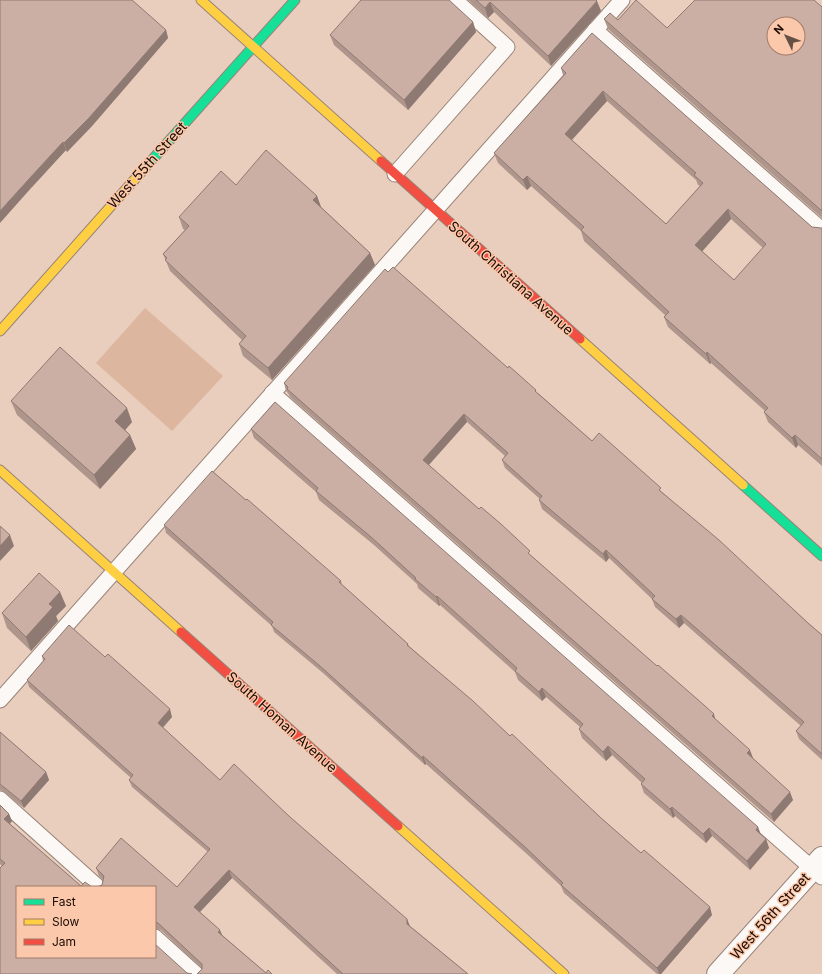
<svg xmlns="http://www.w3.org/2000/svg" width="822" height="974" viewBox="0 0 822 974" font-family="Inter,sans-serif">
  <rect width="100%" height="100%" fill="#e9cdbd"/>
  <!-- green -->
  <polygon fill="#ddb6a0" points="145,308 223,376 172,431 96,363"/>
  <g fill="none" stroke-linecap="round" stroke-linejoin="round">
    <defs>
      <g id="lane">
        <polyline points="595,30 822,230"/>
        <polyline points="395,174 507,47 455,0"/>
        <polyline points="272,393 822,877"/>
        <polyline points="0,700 622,0"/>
        <polyline points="0,799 98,887"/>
        <polyline points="155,937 196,974"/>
      </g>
      <polyline id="street" points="718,974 822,858"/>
      <g id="fast">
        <polyline points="143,170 295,0"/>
        <polyline points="743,485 822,556"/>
      </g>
      <g id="slow">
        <polyline points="201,0 381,161"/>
        <polyline points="0,331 143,170"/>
        <polyline points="580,339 743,485"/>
        <polyline points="0,470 181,632"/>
        <polyline points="398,826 564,974"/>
      </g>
      <g id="jam">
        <polyline points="381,161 580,339"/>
        <polyline points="181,632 398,826"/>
      </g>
    </defs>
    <!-- lane casing -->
    <use href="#lane" stroke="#988377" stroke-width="17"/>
    <!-- street casing -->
    <use href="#street" stroke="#988377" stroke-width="24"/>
    <!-- fast casing -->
    <use href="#fast" stroke="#988377" stroke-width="11"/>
    <!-- slow casing -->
    <use href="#slow" stroke="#988377" stroke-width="11"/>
    <!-- jam casing -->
    <use href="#jam" stroke="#988377" stroke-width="11"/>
    <!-- lane -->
    <use href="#lane" stroke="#fcf8f5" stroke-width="15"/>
    <!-- street -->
    <use href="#street" stroke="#fcf8f5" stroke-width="22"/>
    <!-- fast -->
    <use href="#fast" stroke="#16e098" stroke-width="9"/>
    <!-- slow -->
    <use href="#slow" stroke="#ffcf43" stroke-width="9"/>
    <!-- jam -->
    <use href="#jam" stroke="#f24e42" stroke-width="9"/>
  </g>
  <!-- wall -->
  <g fill="#af968d" fill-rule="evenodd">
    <polygon points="0,0 166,30 168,38 92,126 67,152 66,150 32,187"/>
    <polygon points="468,0 596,0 601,11 551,66 494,12 488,18"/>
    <polygon points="822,7 822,218 608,29 604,19 618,20 667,28"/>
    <polygon points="473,22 476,32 408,110 334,45 330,35"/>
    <path d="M 592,33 L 812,227 L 821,228 L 822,228 L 822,466 L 798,445 L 796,448 L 768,422 L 764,412 L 765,411 L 711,363 L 710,364 L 668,327 L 664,317 L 665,315 L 584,241 L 581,231 L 531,186 L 527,190 L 498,163 L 494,153 L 563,75 L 561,68 ZM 607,101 L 696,180 L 698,185 L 700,186 L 666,224 L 572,140 ZM 731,219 L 763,248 L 734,280 L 702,251 Z"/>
    <polygon points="236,185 317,196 321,207 370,253 375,265 272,380 243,356 239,344 242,340 170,271 163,254 185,230 183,229 179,217"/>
    <polygon points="284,383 538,393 592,441 662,492 822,635 822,760 799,739 796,731 801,726 684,623 679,628 655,607 652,599 609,558 606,562 542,509 539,500 540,499 505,468 502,460 505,456 467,422 429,465 716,720 793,800 774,822 290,397 288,393 286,391"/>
    <polygon points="11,401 132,422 125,430 130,435 136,449 100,489 17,415"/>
    <polygon points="251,429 758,827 761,835 766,839 769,848 750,870 712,836 706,843 675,816 673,818 644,793 641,784 642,783 612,755 606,761 582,738 579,729 580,727 546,697 542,701 518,680 515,672 440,605 439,606 418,588 417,584 374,545 319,500 316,492 254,438"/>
    <polygon points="246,500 341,581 342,585 408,644 409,646 510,736 601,818 712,915 661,974 657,974 564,893 561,886 528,855 426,764 425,765 323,673 274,632 272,626 166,533 164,525"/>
    <polygon points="60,592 66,606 56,616 58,621 31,651 7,628 2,613"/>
    <polygon points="42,656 172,717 163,728 220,780 290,817 410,926 468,974 337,974 232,878 200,912 222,935 266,973 272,974 202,969 161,930 155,929 155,887 102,885 103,880 99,876 96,868 177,887 208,852 132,787 129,780 131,778 29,687 27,680 43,661"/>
    <polygon points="0,732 46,772 49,780 24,808 1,790 0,791"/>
    <polygon points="0,805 9,814 12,821 10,824 81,886 0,974 2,866 0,864"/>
  </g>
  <!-- shaded-wall -->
  <g fill="#8e7a73">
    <polygon points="597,1 601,11 551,66 548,56"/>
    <polygon points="490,2 494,12 488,18 485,8"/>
    <polygon points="473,22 476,32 408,110 404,100"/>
    <polygon points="166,30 168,38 92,126 67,152 64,143"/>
    <polygon points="603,91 607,101 568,144 565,134"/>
    <polygon points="63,142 66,150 32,187 0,223 0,211 29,179"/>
    <polygon points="527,176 531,186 527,190 523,180"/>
    <polygon points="317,196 321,207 317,212 313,200"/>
    <polygon points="728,209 731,219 699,255 695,245"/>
    <polygon points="370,253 375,265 272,380 268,368"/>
    <polygon points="707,352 711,363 710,364 706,354"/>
    <polygon points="127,408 132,422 120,436 115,421"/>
    <polygon points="464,414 467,422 426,468 423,460"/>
    <polygon points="130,435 136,449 100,489 94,475"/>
    <polygon points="795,435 798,445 796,448 792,438"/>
    <polygon points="10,535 14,546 0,561 0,546"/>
    <polygon points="606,550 609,558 606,562 603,554"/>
    <polygon points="60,592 66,606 56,616 58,621 31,651 26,637 49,604"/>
    <polygon points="437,596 440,605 439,606 436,597"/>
    <polygon points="681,615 684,623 679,628 676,619"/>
    <polygon points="542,688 546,697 542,701 539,692"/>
    <polygon points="170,709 172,717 160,730 158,723"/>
    <polygon points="714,714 716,722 712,716"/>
    <polygon points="608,746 612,755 606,761 603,752"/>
    <polygon points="750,750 753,758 750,761 747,753"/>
    <polygon points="423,756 426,764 425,765 422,758"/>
    <polygon points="46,772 49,780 24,808 21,801"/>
    <polygon points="790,792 793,800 774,822 771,814"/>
    <polygon points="672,807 675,816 673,818 670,809"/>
    <polygon points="9,814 12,821 7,827 4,819"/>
    <polygon points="758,827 761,836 756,830"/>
    <polygon points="709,828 712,836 706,843 703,834"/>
    <polygon points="766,839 769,848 750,870 747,861"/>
    <polygon points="229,870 232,878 197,915 194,907"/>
    <polygon points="710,907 712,915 661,974 659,974 657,968"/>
    <polygon points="407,919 410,926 407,924"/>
    <polygon points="220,930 223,937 218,932"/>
  </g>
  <!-- building -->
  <g fill="#cbaea4" stroke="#8e7a73" fill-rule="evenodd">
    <polygon points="0,0 132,0 166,30 89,118 64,143 63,142 29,179 0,211"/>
    <polygon points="361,0 449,0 473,22 404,100 330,35"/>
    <polygon points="476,0 596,0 597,1 548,56 490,2 485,8"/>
    <path d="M 636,0 L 667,28 L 695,0 L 814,0 L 822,7 L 822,211 L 604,19 L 610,13 L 618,20 ZM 774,24 L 798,24 L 798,48 L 774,48 Z"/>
    <path d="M 592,33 L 812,227 L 821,228 L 822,228 L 822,459 L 795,435 L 792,438 L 764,412 L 768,408 L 707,352 L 706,354 L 664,317 L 669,312 L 581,230 L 584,227 L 527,176 L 523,180 L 494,153 L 566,73 L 561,68 ZM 603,91 L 696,173 L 694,175 L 703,183 L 666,224 L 565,134 ZM 728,209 L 766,244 L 734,280 L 695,245 Z"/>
    <polygon points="266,150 317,196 313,200 370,253 268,368 239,344 246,336 165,260 167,258 163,254 189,226 179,217 221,171 236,185"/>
    <polygon points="393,267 508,368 509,366 536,390 535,391 592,441 599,433 661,488 659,490 719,540 809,624 822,635 822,754 796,731 804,722 681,615 676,619 652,599 655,596 606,550 603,554 539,500 542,496 502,460 508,453 464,414 423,460 479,509 481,507 501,524 530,551 528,553 657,666 658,665 696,698 714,714 712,716 750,750 747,753 790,792 771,814 287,389 288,387 284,383 385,269 388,272"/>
    <polygon points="60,347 127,408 115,421 130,435 94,475 11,401"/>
    <polygon points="275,402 758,827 756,830 766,839 747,861 709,828 703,834 672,807 670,809 641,784 645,779 608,746 603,752 579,729 583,724 542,688 539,692 515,671 517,668 437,596 436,597 415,579 416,578 371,537 316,491 318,488 251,429"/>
    <polygon points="212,471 246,500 247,499 341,581 339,582 408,644 407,645 473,701 510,736 512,734 601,818 641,853 644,850 710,907 657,968 561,885 563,883 525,847 423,756 422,758 320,666 271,625 273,622 164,525"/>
    <polygon points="0,526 10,535 0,546"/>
    <polygon points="39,573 60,592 49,604 53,607 26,637 2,613"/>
    <polygon points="69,625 105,657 108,654 170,709 158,723 220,780 234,764 290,817 407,919 407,924 468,974 343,974 229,870 194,907 220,930 218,932 266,973 268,970 272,974 197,974 202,969 202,964 158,923 155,922 155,887 97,887 102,885 104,876 96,868 121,838 177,887 210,849 129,780 133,775 27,680 45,659 42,656"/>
    <polygon points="0,732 46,772 21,801 0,784"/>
    <polygon points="0,805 9,814 4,819 81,886 85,882 92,887 17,887 17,957 155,957 155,944 187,973 192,974 0,974 0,868 5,863 0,859"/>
  </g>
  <g text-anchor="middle" stroke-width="3" stroke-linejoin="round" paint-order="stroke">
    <!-- street labels -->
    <g font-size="14" fill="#1c0c03" stroke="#fbc8ab">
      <text transform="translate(147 165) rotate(-48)" y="5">West 55th Street</text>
      <text transform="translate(511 278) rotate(42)" y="5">South Christiana Avenue</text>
      <text transform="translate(282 722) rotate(42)" y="5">South Homan Avenue</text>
      <text transform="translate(770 916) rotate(-48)" y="5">West 56th Street</text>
    </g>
  </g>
  <!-- legend -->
  <rect x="16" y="886" width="140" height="72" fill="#fbc8ab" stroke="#a27d68"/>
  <rect x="24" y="899" width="20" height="6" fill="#16e098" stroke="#a27d68"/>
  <text x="52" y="906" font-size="12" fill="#1c0c03">Fast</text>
  <rect x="24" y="919" width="20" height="6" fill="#ffcf43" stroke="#a27d68"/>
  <text x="52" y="926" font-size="12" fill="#1c0c03">Slow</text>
  <rect x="24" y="939" width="20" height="6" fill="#f24e42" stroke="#a27d68"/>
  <text x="52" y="946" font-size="12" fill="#1c0c03">Jam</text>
  <!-- north arrow -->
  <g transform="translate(786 36) rotate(313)"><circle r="19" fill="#fbc8ab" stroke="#a27d68"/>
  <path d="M0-3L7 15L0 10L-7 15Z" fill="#645044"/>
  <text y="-6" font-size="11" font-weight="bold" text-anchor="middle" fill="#1c0c03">N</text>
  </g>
</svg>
